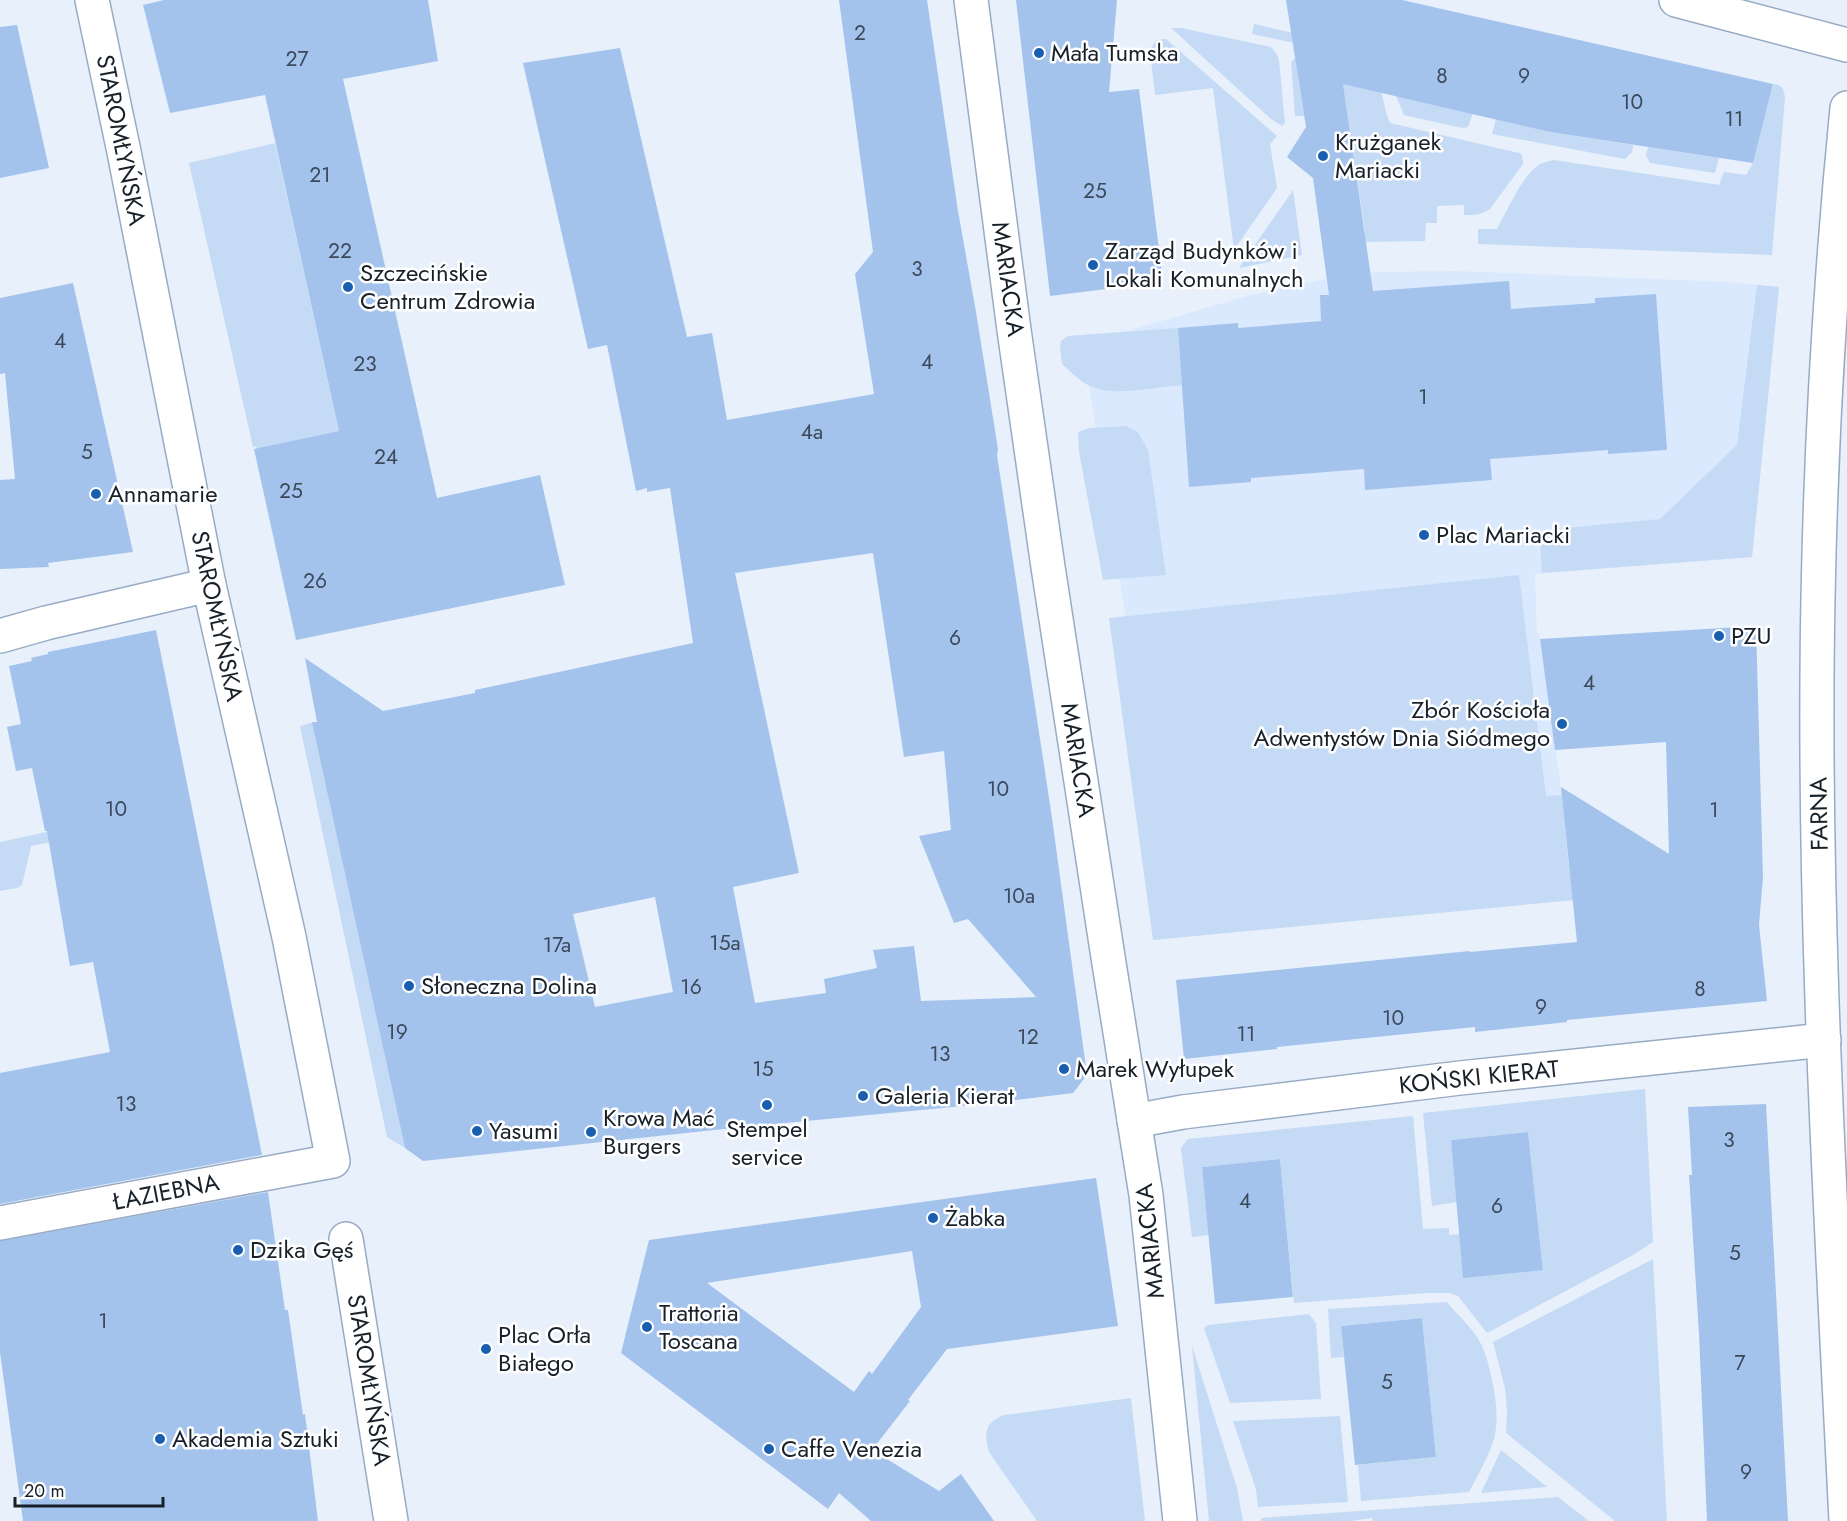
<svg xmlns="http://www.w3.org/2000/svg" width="1847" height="1521" viewBox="0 0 1847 1521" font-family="Jost,sans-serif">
  <rect width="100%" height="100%" fill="#e8f0fb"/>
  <!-- built -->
  <polygon fill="#dae9fd" points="1455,271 1729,282 1779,287 1752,557 1535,574 1537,631 1540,639 1562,795 1159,828 1081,335 1128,331 1243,297 1320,280 1375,272"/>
  <!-- green -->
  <g fill="#c5daf5">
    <polygon points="1254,24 1319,39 1378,61 1252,34"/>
    <polygon points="1171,28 1181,28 1271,47 1276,53 1279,60 1285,123 1282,126 1271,119"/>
    <polygon points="1166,39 1277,136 1270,144 1277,188 1234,250 1213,88 1155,95 1150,51 1156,40"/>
    <path d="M 1297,56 C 1315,60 1371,66 1378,83 C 1384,96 1384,111 1390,123 L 1519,153 L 1522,155 L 1523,164 L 1490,209 C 1481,215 1475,215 1464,215 L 1464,205 L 1437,206 L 1437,223 L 1426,223 L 1425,241 L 1362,242 L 1323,250 L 1322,241 L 1365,232 L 1340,65 L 1297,70 L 1304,116 L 1295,116 L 1291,62 Z"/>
    <path d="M 1773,84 L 1779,85 L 1783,89 L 1785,97 L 1772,255 L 1478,244 L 1478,229 L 1497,229 C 1507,211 1523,174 1540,164 C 1544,162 1550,161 1554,160 L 1719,185 L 1724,172 L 1746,175 L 1753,163 Z"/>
    <polygon points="1396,96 1473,113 1468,127 1462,128 1404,115"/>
    <polygon points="1496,119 1550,132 1633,145 1632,152 1625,159 1492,134"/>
    <polygon points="275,143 339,431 257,449 256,446 253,447 189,163"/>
    <polygon points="1648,147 1719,158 1715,173 1650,163 1646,155"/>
    <polygon points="1293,190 1302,255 1239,268"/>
    <polygon points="1757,285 1779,287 1752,557 1542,573 1540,541 1556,540 1564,528 1660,519 1737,445"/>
    <path d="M 1178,328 L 1182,385 C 1156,387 1111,398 1088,385 C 1078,380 1070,371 1062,364 L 1060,346 L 1061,341 L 1068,336 Z"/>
    <polygon points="1126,426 1138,432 1148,450 1166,575 1103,580 1079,452 1078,432 1089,428"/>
    <polygon points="1519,575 1546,796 1562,795 1569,868 1575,900 1153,940 1109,618"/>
    <polygon points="314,722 317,742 405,1148 387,1137 300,726"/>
    <polygon points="79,825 72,838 31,846 22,885 17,888 0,891 0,842"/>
    <polygon points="1645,1089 1653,1242 1633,1255 1487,1333 1458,1296 1450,1293 1427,1293 1294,1303 1280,1159 1202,1167 1209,1235 1192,1237 1181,1148 1188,1139 1413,1116 1423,1229 1449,1228 1449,1235 1460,1234 1543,1269 1528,1132 1451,1140 1457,1202 1432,1206 1423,1113"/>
    <polygon points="1653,1259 1667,1521 1615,1521 1506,1433 1507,1411 1505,1388 1493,1342"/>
    <path d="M 1447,1302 C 1458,1316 1475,1330 1482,1346 C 1491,1367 1499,1406 1496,1428 C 1494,1448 1478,1475 1469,1492 L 1361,1501 L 1358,1465 L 1436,1457 L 1422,1318 L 1341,1326 L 1344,1357 L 1331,1358 L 1328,1309 Z"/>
    <polygon points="1309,1314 1316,1323 1321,1399 1230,1403 1204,1328 1208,1325"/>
    <polygon points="1192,1346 1237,1488 1243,1521 1209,1521"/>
    <path d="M 1131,1398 L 1145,1521 L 1037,1521 L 989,1452 C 984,1433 984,1423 1004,1415 Z"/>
    <polygon points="1340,1416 1348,1502 1258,1507 1256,1489 1233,1421"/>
    <polygon points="1501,1450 1547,1487 1481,1493"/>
    <polygon points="1558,1497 1589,1521 1373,1521 1372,1518 1351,1521 1261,1521 1261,1518"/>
  </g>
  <!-- building -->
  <g fill="#a3c3ec" fill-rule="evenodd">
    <polygon points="164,0 428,0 438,61 343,79 437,498 540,475 565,585 296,640 254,449 339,431 265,95 170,113 143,5"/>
    <path d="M 839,0 L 927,0 L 958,211 L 976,312 L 998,449 L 997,455 L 1052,818 L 1087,1075 L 1073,1093 L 984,1104 L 733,1128 L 423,1161 L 405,1148 L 312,722 L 317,722 L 305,658 L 383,711 L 475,693 L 475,690 L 693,643 L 670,488 L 647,492 L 647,488 L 636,491 L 607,345 L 588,349 L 523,63 L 620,48 L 687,337 L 712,333 L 727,420 L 874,394 L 855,274 L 873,252 ZM 873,553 L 904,757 L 944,751 L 951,830 L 919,836 L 954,923 L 968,919 L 1036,997 L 921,1001 L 914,946 L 873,950 L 877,968 L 824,979 L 826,993 L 755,1003 L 733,887 L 799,873 L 735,573 ZM 655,897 L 673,992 L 595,1007 L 573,914 Z"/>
    <polygon points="1016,0 1117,0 1109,92 1139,89 1163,282 1050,296"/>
    <polygon points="1286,0 1402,0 1773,84 1753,163 1550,132 1343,84 1373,291 1509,281 1511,309 1595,303 1595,298 1656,294 1667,450 1608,454 1608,450 1490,459 1492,480 1365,490 1364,469 1251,478 1251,482 1189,487 1178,328 1238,323 1238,328 1321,321 1320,295 1329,295 1313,178 1287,157 1306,127"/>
    <polygon points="17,25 49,168 0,178 0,27"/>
    <polygon points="73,283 133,552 48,563 49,567 0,569 0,480 15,479 5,373 0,374 0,298"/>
    <polygon points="1756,626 1763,877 1759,925 1767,1001 1567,1020 1567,1022 1475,1032 1475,1027 1277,1047 1277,1049 1184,1059 1176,980 1470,951 1470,952 1577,942 1561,787 1669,854 1666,742 1555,750 1540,639"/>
    <polygon points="156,630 262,1155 0,1204 0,1073 110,1052 93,962 70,966 47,831 45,831 32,768 16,771 7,727 21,724 9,666 32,661 31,658 48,654 48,652"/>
    <polygon points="1766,1104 1788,1521 1707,1521 1699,1334 1689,1175 1692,1175 1688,1107"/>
    <polygon points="1528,1132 1543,1270 1463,1278 1451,1140"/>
    <polygon points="1280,1159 1293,1297 1215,1304 1202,1167"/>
    <path d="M 1096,1178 L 1118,1326 L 947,1349 L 908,1400 L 910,1401 L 872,1450 L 939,1491 L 961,1474 L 994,1521 L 871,1521 L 839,1493 L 828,1509 L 621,1353 L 649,1240 ZM 912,1251 L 921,1307 L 872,1374 L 869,1371 L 854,1392 L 707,1283 Z"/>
    <polygon points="268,1192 285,1310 288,1310 303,1415 305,1414 318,1521 23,1521 0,1352 0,1241"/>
    <polygon points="1422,1318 1436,1457 1355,1465 1341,1326"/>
  </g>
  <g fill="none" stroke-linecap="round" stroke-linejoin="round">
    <defs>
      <g id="minor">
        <polyline points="971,0 1014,330 1048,567 1108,957 1146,1195 1180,1521"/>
        <polyline points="1676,0 1847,45"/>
        <polyline points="0,636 46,623 209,585"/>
        <polyline points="1134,1121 1183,1112 1460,1078 1824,1040"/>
        <polyline points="0,1223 333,1161 289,937 209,585 124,152 92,0"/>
        <polyline points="346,1239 391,1521"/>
        <path d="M 1846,1521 C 1831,1213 1812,906 1818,598 C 1821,434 1831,271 1847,108"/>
      </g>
    </defs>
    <!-- minor casing -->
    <use href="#minor" stroke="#98abc5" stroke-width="36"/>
    <!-- minor -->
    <use href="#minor" stroke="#fff" stroke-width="33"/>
  </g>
  <!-- markers -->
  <g fill="#1a5faf" stroke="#fff" stroke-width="2">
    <circle cx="1039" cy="53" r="6"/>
    <circle cx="1323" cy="156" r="6"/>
    <circle cx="1093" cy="265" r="6"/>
    <circle cx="348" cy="287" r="6"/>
    <circle cx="96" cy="494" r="6"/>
    <circle cx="1424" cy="535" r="6"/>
    <circle cx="1719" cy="636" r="6"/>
    <circle cx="1562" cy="724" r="6"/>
    <circle cx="409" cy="986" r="6"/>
    <circle cx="1064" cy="1069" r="6"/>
    <circle cx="863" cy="1096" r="6"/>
    <circle cx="767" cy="1105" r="6"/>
    <circle cx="477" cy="1131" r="6"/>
    <circle cx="591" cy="1132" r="6"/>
    <circle cx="933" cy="1218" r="6"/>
    <circle cx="238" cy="1250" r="6"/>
    <circle cx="647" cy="1327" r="6"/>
    <circle cx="486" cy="1349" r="6"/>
    <circle cx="160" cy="1439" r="6"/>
    <circle cx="769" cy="1449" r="6"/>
  </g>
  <g text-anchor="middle" stroke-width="5" stroke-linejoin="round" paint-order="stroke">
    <!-- number labels -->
    <g font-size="21" fill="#3b495a">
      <text x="860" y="40">2</text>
      <text x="297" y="66">27</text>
      <text x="1442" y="83">8</text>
      <text x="1524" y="83">9</text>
      <text x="1632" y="109">10</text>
      <text x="1734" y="126">11</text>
      <text x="320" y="182">21</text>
      <text x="1095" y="198">25</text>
      <text x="340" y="258">22</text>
      <text x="917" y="276">3</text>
      <text x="60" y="348">4</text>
      <text x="927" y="369">4</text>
      <text x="365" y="371">23</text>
      <text x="1423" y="404">1</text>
      <text x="812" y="439">4a</text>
      <text x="87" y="459">5</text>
      <text x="386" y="464">24</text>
      <text x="291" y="498">25</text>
      <text x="315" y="588">26</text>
      <text x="955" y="645">6</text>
      <text x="1589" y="690">4</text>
      <text x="998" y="796">10</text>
      <text x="116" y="816">10</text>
      <text x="1714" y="817">1</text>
      <text x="1019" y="903">10a</text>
      <text x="725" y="950">15a</text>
      <text x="557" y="952">17a</text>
      <text x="691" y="994">16</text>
      <text x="1700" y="996">8</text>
      <text x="1541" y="1014">9</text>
      <text x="1393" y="1025">10</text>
      <text x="397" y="1039">19</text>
      <text x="1246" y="1041">11</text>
      <text x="1028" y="1044">12</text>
      <text x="940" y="1061">13</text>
      <text x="763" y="1076">15</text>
      <text x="126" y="1111">13</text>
      <text x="1729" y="1147">3</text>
      <text x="1245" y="1208">4</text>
      <text x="1497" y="1213">6</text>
      <text x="1735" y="1260">5</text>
      <text x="103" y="1328">1</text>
      <text x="1740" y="1370">7</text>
      <text x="1387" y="1389">5</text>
      <text x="1746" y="1479">9</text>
    </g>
    <!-- poi labels -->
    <g font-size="24" fill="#182029" stroke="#fff" text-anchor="start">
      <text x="1051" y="61">Mała Tumska</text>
      <text x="1335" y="150">Krużganek<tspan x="1335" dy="28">Mariacki</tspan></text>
      <text x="1105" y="259">Zarząd Budynków i<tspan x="1105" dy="28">Lokali Komunalnych</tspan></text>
      <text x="360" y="281">Szczecińskie<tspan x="360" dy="28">Centrum Zdrowia</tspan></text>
      <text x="108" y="502">Annamarie</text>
      <text x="1436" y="543">Plac Mariacki</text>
      <text x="1731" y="644">PZU</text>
      <text x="1550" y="718" text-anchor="end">Zbór Kościoła<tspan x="1550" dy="28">Adwentystów Dnia Siódmego</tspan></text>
      <text x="421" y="994">Słoneczna Dolina</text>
      <text x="1076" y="1077">Marek Wyłupek</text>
      <text x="875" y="1104">Galeria Kierat</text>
      <text x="603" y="1126">Krowa Mać<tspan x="603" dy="28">Burgers</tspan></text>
      <text x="767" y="1137" text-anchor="middle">Stempel<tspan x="767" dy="28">service</tspan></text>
      <text x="489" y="1139">Yasumi</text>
      <text x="945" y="1226">Żabka</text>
      <text x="250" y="1258">Dzika Gęś</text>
      <text x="659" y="1321">Trattoria<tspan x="659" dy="28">Toscana</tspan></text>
      <text x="498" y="1343">Plac Orła<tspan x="498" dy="28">Białego</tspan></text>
      <text x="172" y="1447">Akademia Sztuki</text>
      <text x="781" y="1457">Caffe Venezia</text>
    </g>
    <!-- street labels -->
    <g font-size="24" fill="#182029" stroke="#fff">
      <text transform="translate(121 140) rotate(79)" y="8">STAROMŁYŃSKA</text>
      <text transform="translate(1008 279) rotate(82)" y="8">MARIACKA</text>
      <text transform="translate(217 616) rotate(78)" y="8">STAROMŁYŃSKA</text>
      <text transform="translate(1078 760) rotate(81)" y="8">MARIACKA</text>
      <text transform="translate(1819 814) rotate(-91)" y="8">FARNA</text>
      <text transform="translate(1479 1077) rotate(-6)" y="8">KOŃSKI KIERAT</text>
      <text transform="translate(166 1192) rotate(-11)" y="8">ŁAZIEBNA</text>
      <text transform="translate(1150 1241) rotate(-96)" y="8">MARIACKA</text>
      <text transform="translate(369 1380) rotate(81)" y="8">STAROMŁYŃSKA</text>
    </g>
  </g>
  <!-- scale -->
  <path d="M15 1497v9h148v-9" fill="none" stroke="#182029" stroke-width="3"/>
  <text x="24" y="1497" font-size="18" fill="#182029" stroke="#ffffff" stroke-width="4.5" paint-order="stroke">20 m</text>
</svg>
